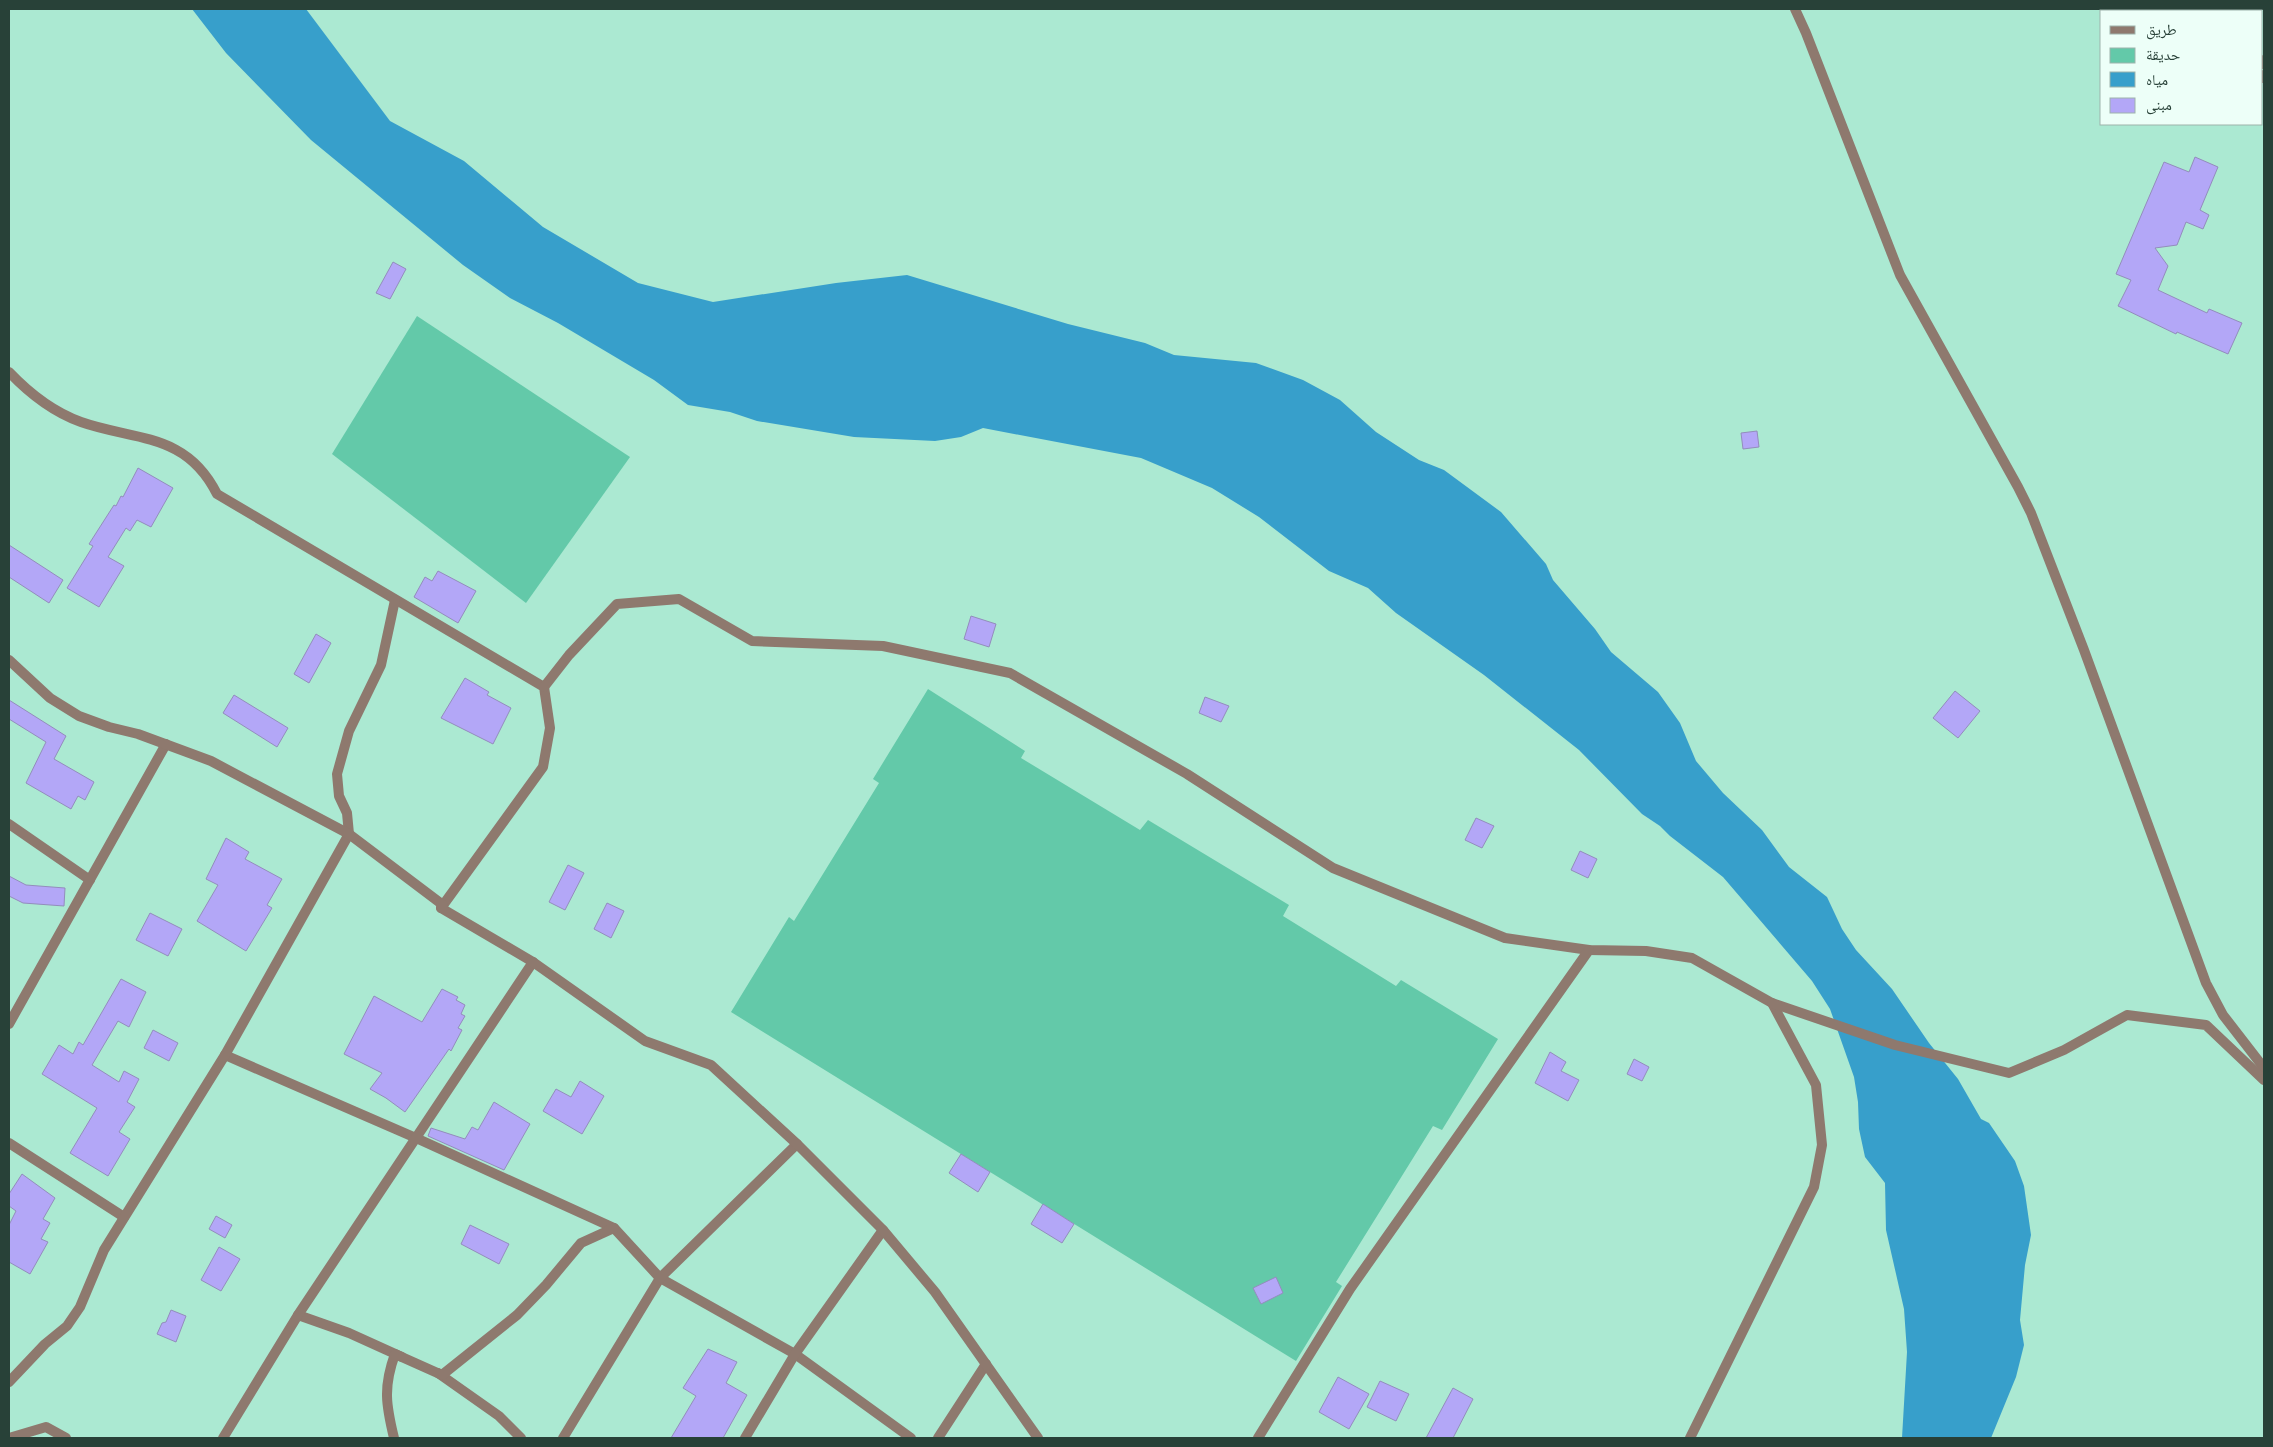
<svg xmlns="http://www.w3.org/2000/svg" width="2273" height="1447" viewBox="0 0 2273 1447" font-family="Lora,'Noto Naskh Arabic',serif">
  <rect width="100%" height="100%" fill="#abe9d2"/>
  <!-- green -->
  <g fill="#63c9a9">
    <polygon points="417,316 630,457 526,603 332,454"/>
    <polygon points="928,689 1025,751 1021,758 1140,830 1148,820 1289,905 1283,916 1396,986 1401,980 1498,1039 1442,1130 1433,1126 1336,1282 1342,1286 1296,1361 731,1012 789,917 794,921 879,783 873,779"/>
  </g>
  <!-- water -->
  <polygon fill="#379fcb" points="192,9 306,9 390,121 464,161 543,227 638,283 713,302 836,283 907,275 1068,324 1145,343 1174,355 1256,363 1303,380 1340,400 1376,432 1419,460 1444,470 1501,512 1546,564 1553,580 1595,629 1611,652 1658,692 1680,723 1696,761 1723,793 1762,830 1789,867 1827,897 1842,929 1856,950 1892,989 1929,1043 1958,1079 1981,1119 1989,1123 2015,1161 2024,1186 2031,1235 2025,1265 2020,1320 2024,1345 2016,1377 1991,1438 1902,1438 1907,1352 1904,1309 1886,1230 1885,1183 1865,1157 1859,1129 1858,1102 1854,1077 1830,1009 1812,981 1723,877 1670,836 1660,826 1642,814 1579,750 1484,675 1396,613 1368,588 1329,571 1259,517 1212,488 1141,458 983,428 961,437 935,441 854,437 757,421 730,412 688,405 654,380 558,323 510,298 463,265 311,140 226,53"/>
  <!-- building -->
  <g fill="#b3a7f7" stroke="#938dbc">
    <polygon points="2195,157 2218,167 2200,210 2209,215 2203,229 2186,222 2177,245 2155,248 2168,266 2158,290 2207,313 2209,309 2242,323 2228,354 2177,332 2176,334 2118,306 2131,280 2116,274 2164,162 2189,172"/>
    <polygon points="393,262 406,269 390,299 376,293"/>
    <polygon points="1757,431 1759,447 1743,449 1741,433"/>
    <polygon points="138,468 173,488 151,527 137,520 130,531 126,528 108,557 124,566 99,607 67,588 93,546 89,544 114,505 116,506 121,496 123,497"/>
    <polygon points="9,545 63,580 49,603 9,577"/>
    <polygon points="438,571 476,591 458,623 414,597 425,577 432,581"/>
    <polygon points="971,616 996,624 989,647 964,639"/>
    <polygon points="316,634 331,643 309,683 294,674"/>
    <polygon points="465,678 489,692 487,695 511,708 493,744 441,718"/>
    <polygon points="1955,691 1980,711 1958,738 1933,718"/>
    <polygon points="234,695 288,728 277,747 223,713"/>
    <polygon points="1205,697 1229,706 1221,722 1199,713"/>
    <polygon points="9,700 66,736 54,759 94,782 85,800 78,796 71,809 26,783 46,742 9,719"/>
    <polygon points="1476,818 1494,826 1482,848 1465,840"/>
    <polygon points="226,838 249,852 245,859 282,879 267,905 272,908 246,951 197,921 218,885 206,879"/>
    <polygon points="1580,851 1597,859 1588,878 1571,870"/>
    <polygon points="568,865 584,873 565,910 549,902"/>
    <polygon points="9,876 26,885 65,888 64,906 23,903 9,896"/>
    <polygon points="607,903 624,911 611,938 594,929"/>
    <polygon points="150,913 182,929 168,956 136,940"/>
    <polygon points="121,979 146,992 129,1027 118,1021 92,1065 119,1082 124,1071 139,1079 127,1102 135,1107 119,1132 130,1139 108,1176 70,1153 97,1108 42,1074 59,1045 73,1054 79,1042 83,1045"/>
    <polygon points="442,989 458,997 456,1000 465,1005 461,1014 465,1016 458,1028 462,1030 451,1051 449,1049 405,1112 386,1098 370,1089 382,1073 344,1054 374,996 422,1022"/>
    <polygon points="153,1030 178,1043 169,1061 144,1048"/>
    <polygon points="1550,1052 1566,1062 1561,1071 1579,1080 1568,1101 1535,1083"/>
    <polygon points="1634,1059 1649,1067 1642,1081 1627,1074"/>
    <polygon points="580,1081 604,1096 582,1134 543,1111 556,1089 571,1097"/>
    <polygon points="494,1102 530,1124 504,1170 428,1136 431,1128 465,1139 472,1127 478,1130"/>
    <polygon points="961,1154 990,1172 978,1192 949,1173"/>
    <polygon points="22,1174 55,1198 43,1219 50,1223 41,1239 48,1242 30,1274 9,1262 9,1225 16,1211 9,1206 9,1194"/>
    <polygon points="1043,1204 1074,1224 1062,1243 1031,1224"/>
    <polygon points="216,1216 232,1225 225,1238 209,1229"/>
    <polygon points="470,1225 509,1244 499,1264 461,1244"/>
    <polygon points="219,1247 240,1259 221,1291 201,1280"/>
    <polygon points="1276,1277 1283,1293 1261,1304 1253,1288"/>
    <polygon points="171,1310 186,1316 176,1342 157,1334 162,1323 166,1322"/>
    <polygon points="708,1349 737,1362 726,1383 747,1395 723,1438 671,1438 696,1396 683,1388"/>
    <polygon points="1338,1377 1369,1394 1349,1429 1319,1412"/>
    <polygon points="1380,1381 1409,1394 1396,1421 1367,1407"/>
    <polygon points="1453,1388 1473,1399 1453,1438 1426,1438"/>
  </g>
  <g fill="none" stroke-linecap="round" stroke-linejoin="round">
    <!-- minor -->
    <g stroke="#8e796e" stroke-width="10">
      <polyline points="1795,9 1806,33 1900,275 2018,487 2031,513 2084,650 2206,983 2223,1015 2264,1068"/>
      <polyline points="2262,64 2264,60"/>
      <polyline points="2262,78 2264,75"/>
      <path d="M 9,372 C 29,393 53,412 81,422 C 135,441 186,432 217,494 L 544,687 L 550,728 L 543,767 L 441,908"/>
      <polyline points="544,687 569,655 617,604 679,599 752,641 883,646 1010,673 1187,774 1333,868 1505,938 1589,950 1646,951 1692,958 1772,1003 1816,1085 1822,1145 1814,1187 1690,1438"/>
      <polyline points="9,824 90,880"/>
      <polyline points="1772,1003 1895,1045 2009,1073 2064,1050 2127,1015 2206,1025 2264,1080"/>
      <polyline points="9,1024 166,744"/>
      <polyline points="225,1055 416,1138 614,1228 660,1278 795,1354 911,1438"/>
      <polyline points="9,1143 124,1217"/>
      <polyline points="298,1315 349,1333 402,1357"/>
      <polyline points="438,1373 499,1416 521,1438"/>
      <polyline points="9,1382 45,1344 67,1326 80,1307 104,1250 225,1055 349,834 347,813 339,796 337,774 349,731 381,665 395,600"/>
      <polyline points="9,1438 46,1427 66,1438"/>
      <polyline points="223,1438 298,1315 533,962"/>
      <path d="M 394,1438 C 386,1405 383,1387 395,1354 L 442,1375 L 517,1315 L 546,1285 L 581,1243 L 614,1228"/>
      <polyline points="563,1438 660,1278 797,1144"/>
      <polyline points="745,1438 795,1354 883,1230"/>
      <polyline points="938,1438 986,1364"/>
      <polyline points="1258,1438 1350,1289 1589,950"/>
    </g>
    <!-- tertiary -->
    <polyline stroke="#8e796e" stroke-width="10" points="9,660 50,698 79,716 109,727 138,734 211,761 349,834 443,905 441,908 533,962 645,1041 711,1065 797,1144 883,1230 935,1292 1038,1438"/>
  </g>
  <!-- border -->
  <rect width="2273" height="1447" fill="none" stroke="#284138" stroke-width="20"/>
  <!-- legend -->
  <rect x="2100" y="10" width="162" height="115" fill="#edfff8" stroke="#9eb3ab"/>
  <rect x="2110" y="26" width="25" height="8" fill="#8e796e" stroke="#9eb3ab"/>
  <text x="2146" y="35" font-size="15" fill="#284138">طريق</text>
  <rect x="2110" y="48" width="25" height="15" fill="#63c9a9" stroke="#9eb3ab"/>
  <text x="2146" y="60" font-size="15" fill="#284138">حديقة</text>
  <rect x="2110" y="72" width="25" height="15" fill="#379fcb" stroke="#9eb3ab"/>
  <text x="2146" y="85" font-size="15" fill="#284138">مياه</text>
  <rect x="2110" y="98" width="25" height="15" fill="#b3a7f7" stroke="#9eb3ab"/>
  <text x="2146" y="110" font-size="15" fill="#284138">مبنى</text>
</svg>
